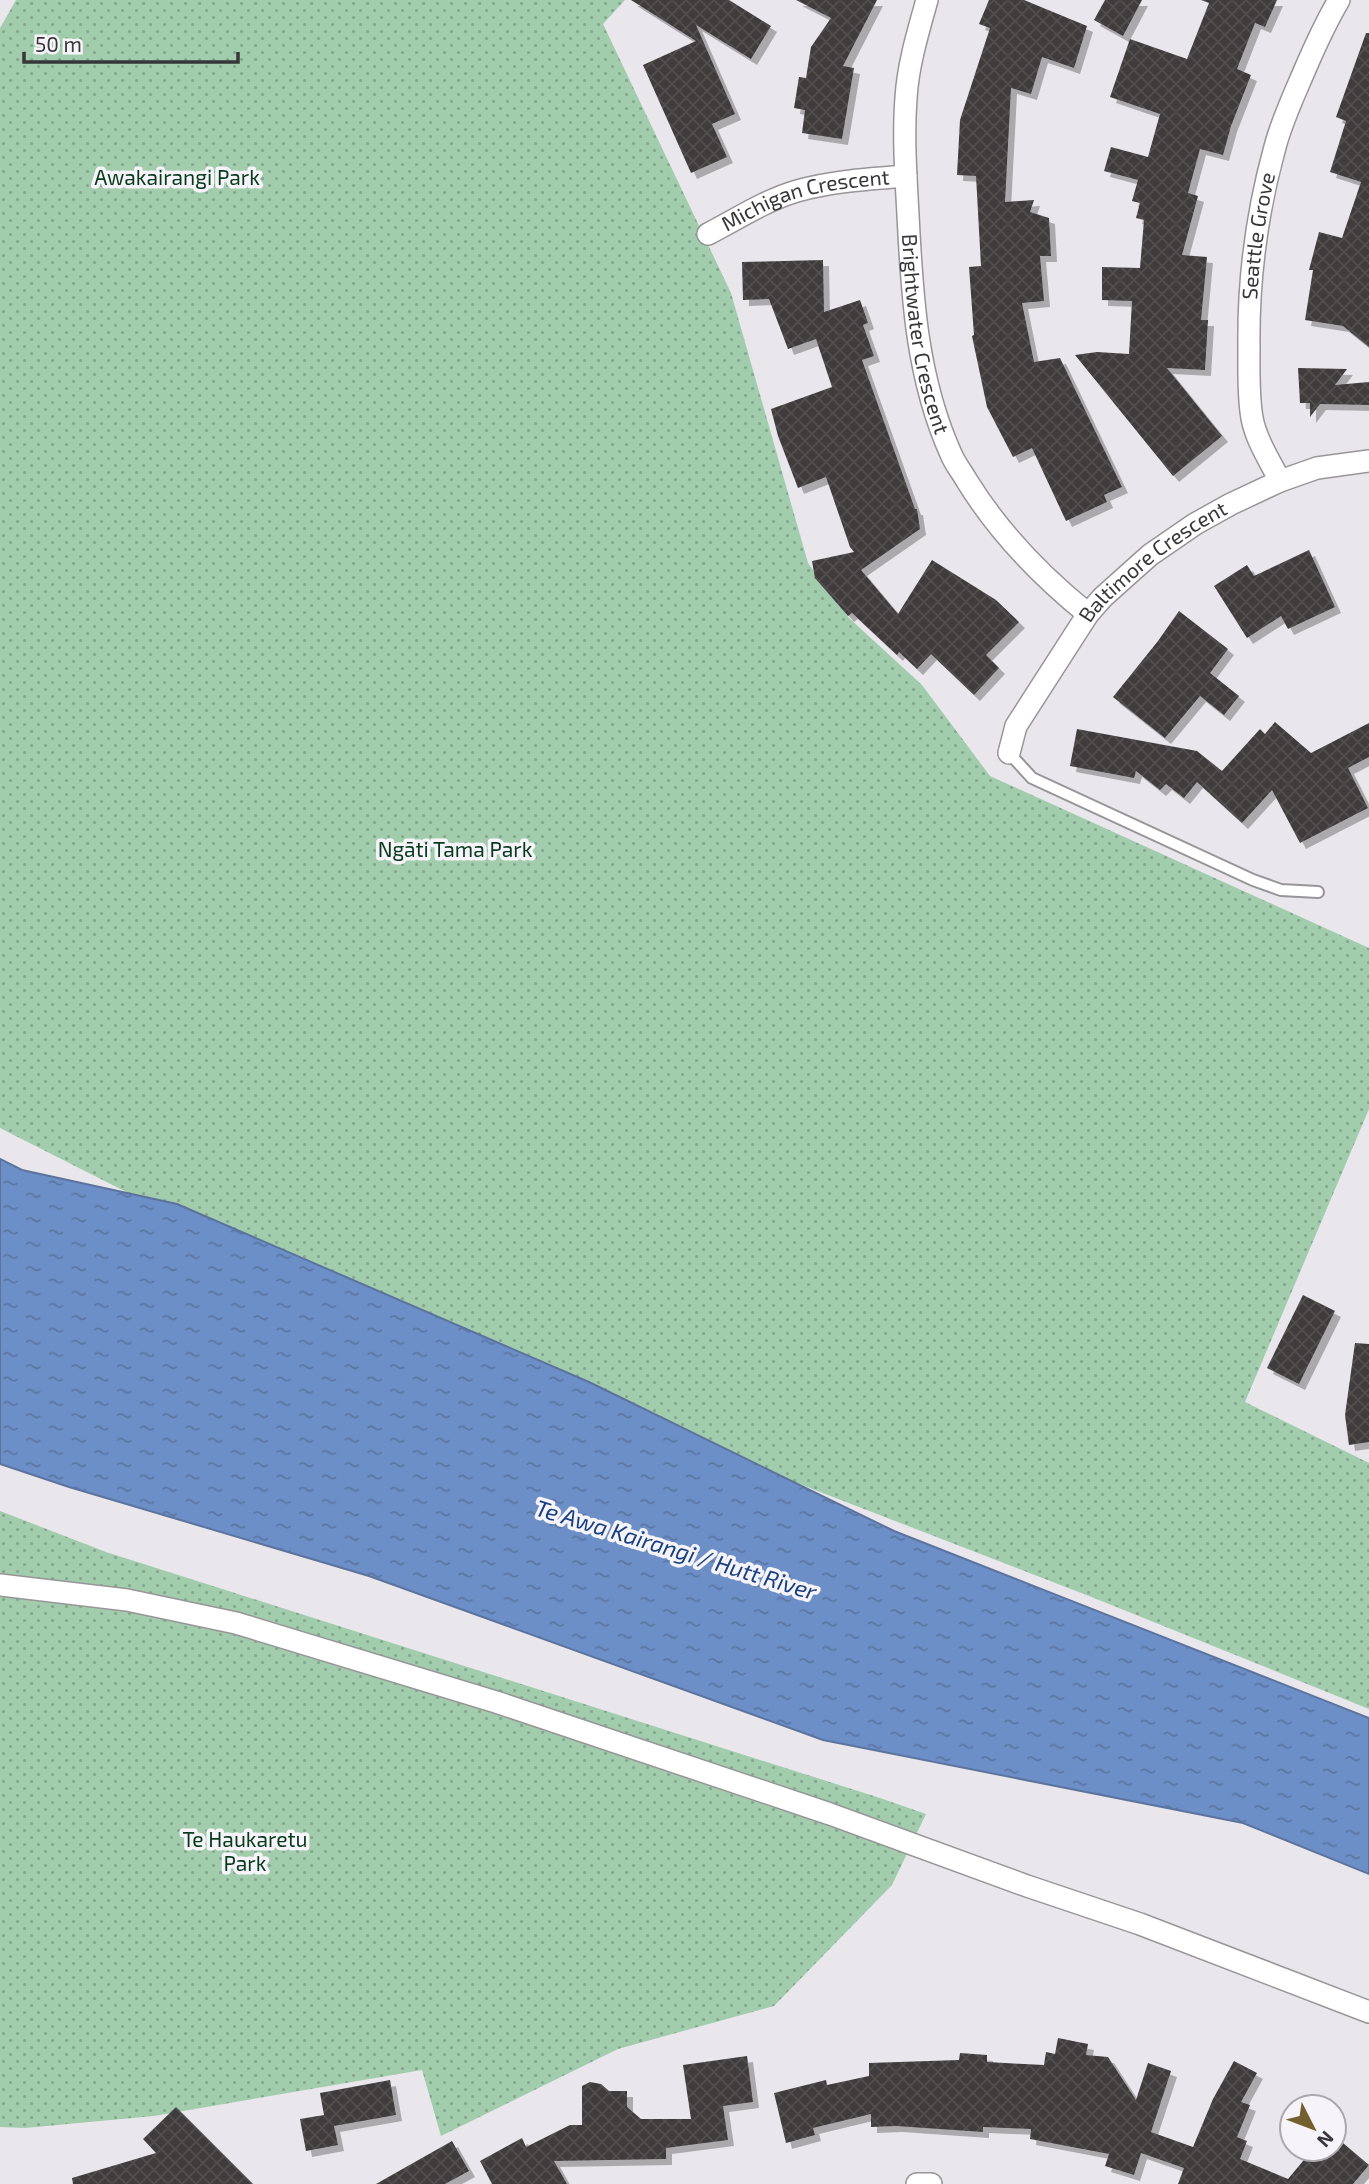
<svg xmlns="http://www.w3.org/2000/svg" width="1369" height="2184" viewBox="0 0 1369 2184" font-family="'Exo 2',sans-serif">
  <defs>
    <pattern id="park-dots" width="8" height="8" patternUnits="userSpaceOnUse" patternTransform="scale(1.75)"><rect width="8" height="8" fill="#a1cdad"/><path d="M2 2h.1M6 6h.1" fill="none" stroke="#84a78e" stroke-width="1.8" stroke-linecap="round"/></pattern>
    <pattern id="water-ripples" width="26" height="14" patternUnits="userSpaceOnUse" patternTransform="scale(1.75)"><rect width="26" height="14" fill="#6c8fc8"/><path d="M2 4q2-2 4 0t4 0M15 11q2-2 4 0t4 0" fill="none" stroke="#5a76a3"/></pattern>
    <pattern id="building-cross-hatch" width="8" height="8" patternUnits="userSpaceOnUse" patternTransform="scale(1.75)"><rect width="8" height="8" fill="#3f3b3c"/><path d="M0 0l8 8M0 8l8-8" fill="none" stroke="#534f50"/></pattern>
    <filter id="shadow"><feDropShadow dx="6" dy="6" stdDeviation="0" flood-color="#0004"/></filter>
  </defs>
  <rect width="100%" height="100%" fill="#e9e7eb"/>
  <!-- park -->
  <g fill="url(#park-dots)">
    <polygon points="16,0 625,0 603,24 731,293 808,563 849,618 922,685 990,776 1369,948 1369,1109 1245,1402 1369,1463 1369,1709 1094,1598 389,1325 0,1128 0,28"/>
    <polygon points="0,1511 106,1552 880,1798 926,1814 892,1885 774,2006 618,2049 441,2136 422,2070 154,2116 25,2128 0,2127"/>
  </g>
  <!-- water -->
  <polygon fill="url(#water-ripples)" stroke="#5c749d" stroke-width="2" points="0,1159 22,1170 177,1204 589,1382 894,1531 1369,1718 1369,1874 1243,1823 823,1740 369,1576 69,1487 0,1464"/>
  <!-- building -->
  <g fill="url(#building-cross-hatch)" filter="url(#shadow)">
    <polygon points="631,0 729,0 771,26 751,59 696,25 735,114 712,124 727,157 691,173 643,65 696,41"/>
    <polygon points="796,0 877,0 843,66 854,68 842,139 802,133 805,110 794,108 799,77 806,78 811,47 831,18"/>
    <polygon points="989,0 1024,0 1087,26 1074,68 1042,57 1031,94 1011,88 1005,202 1034,200 1030,212 1049,218 1051,256 1040,256 1044,301 1022,303 1034,362 1060,358 1122,487 1104,495 1107,502 1066,521 1032,448 1013,457 987,407 972,336 974,335 969,267 981,266 976,176 957,175 960,120 990,28 979,24"/>
    <polygon points="1105,0 1142,0 1123,36 1094,20"/>
    <polygon points="1201,0 1277,0 1265,27 1255,23 1237,69 1251,75 1231,126 1223,155 1200,149 1188,193 1198,196 1182,255 1207,257 1201,320 1208,320 1205,370 1167,368 1222,436 1173,476 1075,355 1097,352 1129,354 1132,301 1102,300 1102,267 1140,268 1144,220 1136,218 1140,203 1132,201 1138,180 1104,171 1111,147 1148,157 1160,114 1110,97 1130,39 1187,59 1209,3"/>
    <polygon points="1366,33 1369,33 1369,347 1343,326 1305,320 1313,270 1309,270 1319,232 1342,238 1361,182 1330,172 1346,121 1336,117"/>
    <polygon points="823,260 824,312 860,300 868,323 863,325 874,356 862,360 915,509 917,509 920,529 861,570 898,614 932,560 996,600 1019,622 986,655 999,668 974,695 931,654 917,669 899,652 897,655 852,613 848,616 815,578 812,561 854,552 850,547 826,477 798,488 778,436 771,409 832,387 816,339 788,349 769,299 743,300 742,262"/>
    <polygon points="1298,368 1347,369 1335,385 1369,382 1369,405 1320,404 1310,417 1310,403 1300,403"/>
    <polygon points="1309,550 1335,607 1288,629 1281,616 1247,638 1214,586 1247,565 1254,576"/>
    <polygon points="1179,611 1228,649 1210,673 1239,696 1224,715 1200,696 1165,738 1113,697 1158,641"/>
    <polygon points="1275,722 1311,753 1369,723 1369,757 1348,768 1368,808 1300,843 1272,790 1242,823 1197,782 1184,798 1166,784 1160,790 1136,771 1134,778 1070,766 1077,729 1197,751 1222,771 1260,729 1265,734"/>
    <polygon points="1303,1295 1335,1311 1299,1384 1267,1368"/>
    <polygon points="1355,1343 1369,1344 1369,1442 1349,1445 1345,1415"/>
    <polygon points="1058,2038 1088,2044 1086,2055 1108,2057 1136,2100 1148,2063 1171,2071 1151,2132 1193,2147 1213,2099 1234,2061 1257,2073 1241,2102 1250,2105 1237,2137 1247,2141 1240,2159 1288,2179 1313,2149 1338,2149 1343,2143 1369,2165 1353,2184 1178,2184 1184,2168 1141,2153 1134,2175 1105,2166 1109,2154 1030,2139 1031,2129 983,2127 983,2132 896,2126 871,2127 871,2114 813,2128 815,2135 786,2143 774,2093 826,2080 827,2085 869,2076 869,2063 959,2060 960,2053 987,2055 987,2062 1044,2065 1046,2052 1055,2054"/>
    <polygon points="747,2056 753,2102 723,2106 728,2140 666,2148 666,2159 554,2161 567,2184 492,2184 480,2161 522,2138 526,2147 570,2125 582,2125 582,2086 590,2082 601,2084 609,2091 627,2091 627,2107 641,2119 691,2119 683,2065"/>
    <polygon points="390,2080 396,2115 334,2126 338,2145 306,2151 300,2119 324,2115 320,2093"/>
    <polygon points="176,2107 253,2184 73,2184 72,2178 156,2153 143,2139"/>
    <polygon points="452,2141 469,2171 445,2184 376,2184"/>
  </g>
  <g fill="none" stroke-linecap="round" stroke-linejoin="round">
    <defs>
      <polyline id="service" points="1009,753 1032,778 1253,880 1281,890 1318,892"/>
      <g id="minor">
        <path id="s1" d="M 927,0 C 918,32 908,65 906,98 C 903,137 906,177 908,215 C 912,297 917,379 951,454 C 955,464 962,472 967,481 C 999,533 1041,576 1088,614"/>
        <path id="s2" d="M 708,234 C 737,219 766,200 797,191 C 833,181 870,179 906,176"/>
        <path id="s3" d="M 1280,481 C 1270,461 1256,440 1252,418 C 1248,395 1249,371 1249,348 C 1248,281 1257,212 1275,147 C 1282,120 1295,93 1306,67 C 1316,44 1326,22 1339,0"/>
        <path id="s4" d="M 1009,753 L 1016,726 L 1088,614 L 1103,597 L 1150,555 L 1195,524 L 1231,504 L 1280,481 L 1317,468 L 1369,461"/>
        <polyline points="0,1585 127,1600 236,1623 496,1702 830,1814 1027,1886 1140,1924 1369,2012"/>
        <polyline points="917,2184 931,2184"/>
      </g>
    </defs>
    <!-- service casing -->
    <use href="#service" stroke="#989599" stroke-width="14"/>
    <!-- minor casing -->
    <use href="#minor" stroke="#989599" stroke-width="24"/>
    <!-- service -->
    <use href="#service" stroke="#fff" stroke-width="10"/>
    <!-- minor -->
    <use href="#minor" stroke="#fff" stroke-width="21"/>
  </g>
  <g text-anchor="middle" stroke-width="7" stroke-linejoin="round" paint-order="stroke">
    <!-- park labels -->
    <g font-size="21" fill="#063a1d" stroke="#f6f4f8">
      <text x="177" y="185">Awakairangi Park</text>
      <text x="455" y="857">Ngāti Tama Park</text>
      <text x="245" y="1847">Te Haukaretu<tspan x="245" dy="24">Park</tspan></text>
    </g>
    <!-- street labels -->
    <g font-size="21" fill="#373638" stroke="#f6f4f8">
      <text dy="7" stroke="none"><textPath href="#s2" startOffset="105">Michigan Crescent</textPath></text>
      <text dy="7" stroke="none"><textPath href="#s3" startOffset="252">Seattle Grove</textPath></text>
      <text dy="7" stroke="none"><textPath href="#s1" startOffset="338">Brightwater Crescent</textPath></text>
      <text dy="7" stroke="none"><textPath href="#s4" startOffset="245">Baltimore Crescent</textPath></text>
    </g>
    <!-- water labels -->
    <g font-size="23" font-style="italic" fill="#163f84" stroke="#f6f4f8">
      <text transform="translate(676 1550) rotate(17)" y="8">Te Awa Kairangi / Hutt River</text>
    </g>
  </g>
  <!-- north arrow -->
  <g transform="translate(1313 2128) rotate(132)"><circle r="33" fill="#f6f4f8" stroke="#aaa8ab" stroke-width="2"/>
  <path d="M0-5L12 26L0 18L-12 26Z" fill="#73602e"/>
  <text y="-10" font-size="19" font-weight="bold" text-anchor="middle" fill="#373638">N</text>
  </g>
  <!-- scale -->
  <path d="M24 52v10h214v-10" fill="none" stroke="#373638" stroke-width="3.5"/>
  <text x="35" y="52" font-size="21" fill="#373638" stroke="#f6f4f8" stroke-width="5" paint-order="stroke">50 m</text>
</svg>
